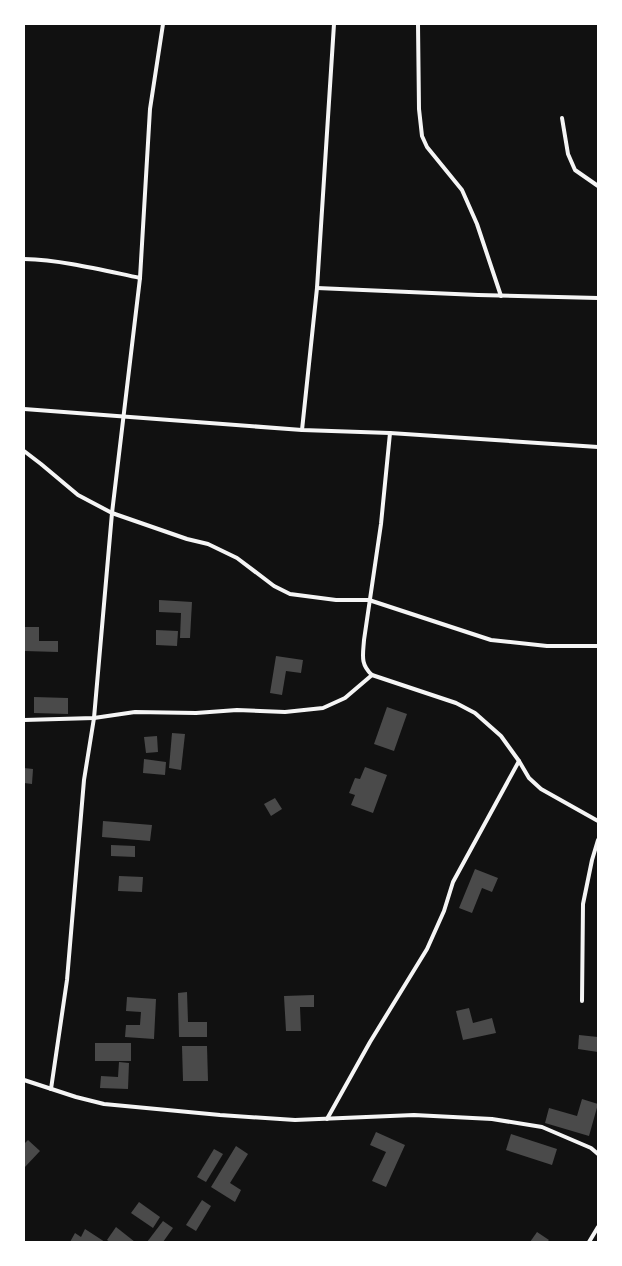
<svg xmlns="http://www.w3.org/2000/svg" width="622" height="1266" viewBox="0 0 622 1266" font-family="Rubik,sans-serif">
  <rect width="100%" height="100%" fill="#111"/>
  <!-- building -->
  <g fill="#4a4a4a">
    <polygon points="159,600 192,602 190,638 180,638 181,613 159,612"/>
    <polygon points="25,627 39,627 39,641 58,641 58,652 24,651"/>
    <polygon points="156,630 178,631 177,646 156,645"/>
    <polygon points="276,656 303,660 301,673 286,671 282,695 270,693"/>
    <polygon points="34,697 68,698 68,714 34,713"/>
    <polygon points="387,707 407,714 394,751 374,744"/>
    <polygon points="172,733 185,734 181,770 169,768"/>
    <polygon points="157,736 158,752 146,753 144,737"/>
    <polygon points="144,759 166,762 165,775 143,773"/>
    <polygon points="365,767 387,775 373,813 351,805 355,795 349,793 355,778 360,779"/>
    <polygon points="24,768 33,769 32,784 24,783"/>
    <polygon points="275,798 282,809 271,816 264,804"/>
    <polygon points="103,821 152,825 150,841 102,837"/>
    <polygon points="111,845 135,846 135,857 111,856"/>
    <polygon points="475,869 498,878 492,892 482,888 472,913 459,908"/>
    <polygon points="119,876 143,877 142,892 118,891"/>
    <polygon points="187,992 188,1022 207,1022 207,1037 179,1037 178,993"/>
    <polygon points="314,995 314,1007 300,1007 301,1031 286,1031 284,996"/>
    <polygon points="127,997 156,999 154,1039 125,1037 126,1025 140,1025 141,1012 126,1011"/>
    <polygon points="469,1008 473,1023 492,1018 496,1033 463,1040 456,1011"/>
    <polygon points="579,1035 598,1037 598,1052 578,1049"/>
    <rect x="95" y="1043" width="36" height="18"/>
    <polygon points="182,1046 207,1046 208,1081 183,1081"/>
    <polygon points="119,1062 129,1063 128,1089 100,1088 101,1076 118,1077"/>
    <polygon points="582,1099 598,1104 589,1136 545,1123 549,1108 577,1116"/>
    <polygon points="376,1132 405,1145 386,1187 372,1181 386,1152 370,1145"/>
    <polygon points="511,1134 557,1149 552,1165 506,1150"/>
    <polygon points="28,1140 40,1151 24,1168 24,1144"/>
    <polygon points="236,1146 248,1154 230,1183 241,1190 235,1202 211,1187"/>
    <polygon points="214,1149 223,1154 206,1182 197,1177"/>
    <polygon points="202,1200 211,1206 196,1231 186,1225"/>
    <polygon points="139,1202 160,1217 153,1228 131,1213"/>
    <polygon points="163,1221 173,1228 163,1242 147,1242"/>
    <polygon points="116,1227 135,1242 110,1242 107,1240"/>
    <polygon points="85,1229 105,1242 70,1242 75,1233 81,1237"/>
    <polygon points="537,1232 549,1240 547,1242 530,1242"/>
  </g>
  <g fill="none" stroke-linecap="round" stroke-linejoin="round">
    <!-- minor -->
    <g stroke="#f5f5f5" stroke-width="4">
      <polyline points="418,24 419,109 422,136 427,147 462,190 477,224 501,296"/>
      <polyline points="562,118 568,154 575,170 598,186"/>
      <path d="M 24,259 C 63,260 102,270 140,278"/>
      <polyline points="317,288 478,295 598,298"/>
      <polyline points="24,409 302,430 390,433 598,447"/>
      <polyline points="302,430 317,288 334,24"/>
      <path d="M 390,433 L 381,524 L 364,640 C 363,655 360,664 372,675 L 456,703 L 475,713 L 501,736 L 519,761 L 529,778 L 541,789 L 598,821"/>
      <polyline points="24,451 41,464 78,495 112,513 187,539 208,544 237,558 274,586 290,594 336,600 369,600 491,640 547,646 598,646"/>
      <polyline points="24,720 94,718 135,712 196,713 237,710 285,712 323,708 345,698 372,675"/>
      <polyline points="582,1001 583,904 592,860 598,840"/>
      <polyline points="24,1080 76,1097 104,1104 220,1115 295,1120 414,1115 492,1119 542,1127 591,1148 598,1154"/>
      <polyline points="51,1089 67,980 84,780 94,718 112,513 140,278 150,109 163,24"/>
      <polyline points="327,1119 370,1042 427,949 444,911 453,882 519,761"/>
      <polyline points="589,1242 598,1227"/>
    </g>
  </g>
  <!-- border -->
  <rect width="622" height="1266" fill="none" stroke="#ffffff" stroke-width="50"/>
</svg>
